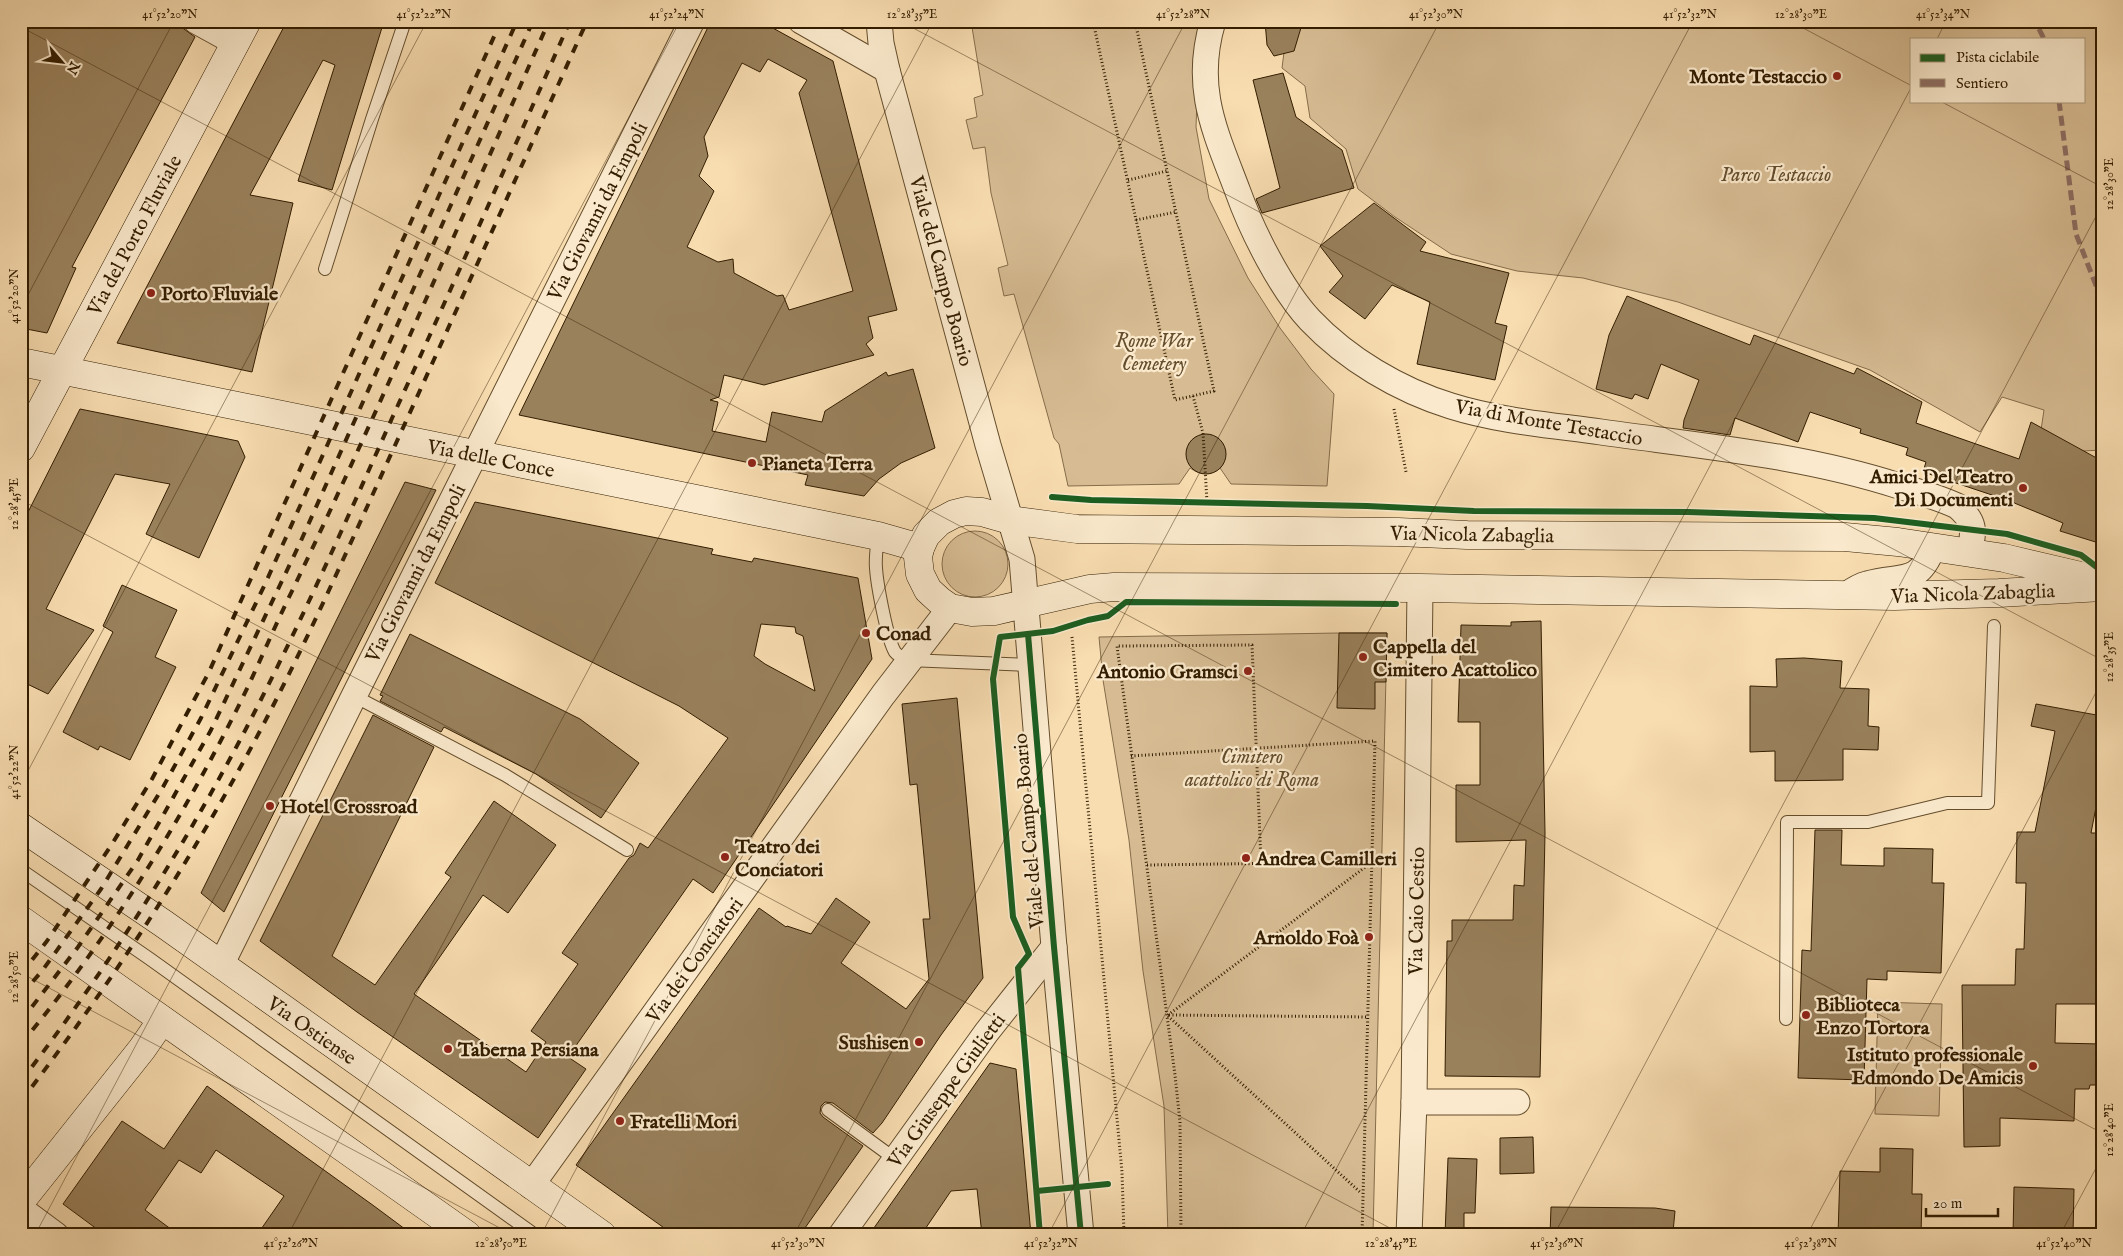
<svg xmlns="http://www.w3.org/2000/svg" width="2123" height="1256" viewBox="0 0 2123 1256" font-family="'IM FELL English',serif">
  <rect width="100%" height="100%" fill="#f8ddb1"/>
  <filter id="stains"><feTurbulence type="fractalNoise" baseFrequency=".004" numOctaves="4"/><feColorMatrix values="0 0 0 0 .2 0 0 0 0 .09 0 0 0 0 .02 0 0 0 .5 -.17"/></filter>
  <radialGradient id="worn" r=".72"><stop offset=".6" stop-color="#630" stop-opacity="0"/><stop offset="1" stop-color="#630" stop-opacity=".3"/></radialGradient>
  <!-- green -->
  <g fill="#d7bc93" stroke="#856c4a" fill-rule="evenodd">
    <path d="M 971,21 L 1207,21 L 1198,70 L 1196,127 L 1209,199 L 1248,278 L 1280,328 L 1311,369 L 1334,394 L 1327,486 L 1231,484 L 1220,468 C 1210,476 1200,475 1190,468 L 1179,484 L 1068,486 L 1059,444 L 1054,438 L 1014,294 L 1004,296 L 998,268 L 1008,265 L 991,193 L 985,147 L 973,149 L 966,120 L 977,117 L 974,98 L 983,95 Z"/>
    <path d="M 1302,21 L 2102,21 L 2102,450 L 2083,451 L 2041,430 L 2044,410 L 2002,397 L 1980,432 L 1870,370 L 1678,302 L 1583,278 L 1517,271 L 1451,254 L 1395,217 L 1358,189 L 1346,149 L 1310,118 L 1305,86 L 1282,68 L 1284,52 ZM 1912,39 L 2084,39 L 2084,101 L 1912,101 Z"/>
    <circle cx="975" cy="564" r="33"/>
    <polygon points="1339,633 1387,633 1373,1235 1168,1235 1164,1106 1143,971 1129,840 1103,680 1099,637"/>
    <polygon points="1878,1002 1942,1004 1939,1116 1875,1114"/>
  </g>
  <!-- building -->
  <g fill="#99815c" stroke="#331d00" fill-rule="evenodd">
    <polygon points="25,21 173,21 195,37 72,267 76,268 47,333 21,328 21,30"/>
    <polygon points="287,21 384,21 332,190 298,181 335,65 323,60 250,195 293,203 252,372 117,343"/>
    <path d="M 711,21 L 760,21 L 833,61 L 897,310 L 868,317 L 873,338 L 866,344 L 874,355 L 764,385 L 724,375 L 719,397 L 710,400 L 718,402 L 712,431 L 766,442 L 772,412 L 822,422 L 825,411 L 886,372 L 888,376 L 913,369 L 935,448 L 901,463 L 879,479 L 864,496 L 805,485 L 808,475 L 519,415 ZM 768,59 L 807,80 L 799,93 L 853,291 L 789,310 L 783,295 L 777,296 L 734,273 L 733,259 L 718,262 L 687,247 L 714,191 L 699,176 L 708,156 L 704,137 L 742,63 L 760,72 Z"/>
    <polygon points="1265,21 1303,21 1294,51 1274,56 1267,45"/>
    <polygon points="1283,73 1296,117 1342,150 1354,188 1262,213 1256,199 1280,188 1253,80"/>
    <polygon points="1374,203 1426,242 1420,251 1509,273 1495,323 1507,326 1495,380 1417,364 1430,302 1392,285 1365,319 1329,292 1343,276 1320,246"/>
    <polygon points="1627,296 1750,345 1754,335 1854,374 1857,368 1922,402 1916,423 2019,459 2031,422 2102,461 2102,544 2060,531 2063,523 2007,500 1923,472 1926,462 1906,455 1908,448 1860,433 1861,429 1810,412 1798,442 1735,418 1730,435 1683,428 1684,420 1699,380 1661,364 1648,399 1635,394 1632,399 1596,389 1609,335"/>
    <polygon points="80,409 238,441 245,457 199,558 146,534 170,484 115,474 46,609 94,630 48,694 21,681 21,526"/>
    <circle cx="1206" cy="454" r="20"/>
    <polygon points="405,482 436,490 224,912 201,893"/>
    <path d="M 475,502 L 713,549 L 711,554 L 752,562 L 754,558 L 858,578 L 872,659 L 713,893 L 693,879 L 568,1057 L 586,1069 L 538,1138 L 357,1012 L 260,941 L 373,715 L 434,747 L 332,956 L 375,985 L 451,877 L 445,873 L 494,801 L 556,845 L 508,913 L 483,895 L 414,994 L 526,1072 L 546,1042 L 531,1031 L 578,964 L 562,953 L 629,858 L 634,855 L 640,843 L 648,848 L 728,738 L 679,706 L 435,583 ZM 761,624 L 795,627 L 796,633 L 803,636 L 815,691 L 765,664 L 754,656 Z"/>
    <polygon points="122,585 177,610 155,657 176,667 130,760 100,746 98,750 63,732 113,632 103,626"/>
    <polygon points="1541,621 1545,833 1540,1077 1445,1076 1447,941 1452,941 1452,920 1513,920 1514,885 1524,886 1526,840 1456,842 1456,785 1480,785 1480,722 1458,722 1461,625 1511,626 1511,622"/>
    <polygon points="1339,633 1387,633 1386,682 1375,682 1375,709 1337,708"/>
    <polygon points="410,634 580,719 639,763 601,818 536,774 444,727 441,732 380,701 383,696 380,695"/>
    <polygon points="1804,658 1842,661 1840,688 1869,689 1868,726 1879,727 1878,750 1843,749 1843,780 1775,781 1775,751 1750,752 1750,686 1777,687 1776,659"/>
    <polygon points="957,698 983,978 941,1035 882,1123 873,1133 833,1103 825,1102 821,1106 820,1113 823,1117 863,1146 800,1235 674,1235 576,1165 759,908 786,927 787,926 811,934 836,898 870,922 841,963 906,1009 929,979 923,919 930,919 917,784 910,785 902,704"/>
    <polygon points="2036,704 2102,716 2102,776 2091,833 2102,833 2097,1004 2056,1004 2055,1043 2102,1044 2102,1085 2090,1085 2089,1089 2075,1089 2074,1121 2000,1118 2000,1146 1964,1147 1962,985 2015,985 2016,949 2024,949 2026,883 2016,883 2017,832 2035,832 2055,731 2031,726"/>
    <polygon points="1815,830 1842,830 1841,865 1884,866 1884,848 1933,849 1932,883 1944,883 1941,973 1887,971 1887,980 1867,979 1864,1080 1798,1078 1802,950 1811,951"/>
    <polygon points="990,1063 1016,1069 1031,1235 982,1235 977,1189 951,1191 921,1235 869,1235"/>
    <polygon points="207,1086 374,1206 413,1235 257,1235 284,1196 216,1150 201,1173 179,1160 145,1210 179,1235 105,1235 63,1204 122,1121 164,1149"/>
    <polygon points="1533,1137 1534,1173 1500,1174 1500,1138"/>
    <polygon points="1880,1148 1913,1149 1912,1194 1922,1194 1921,1235 1838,1235 1840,1171 1880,1172"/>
    <polygon points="1448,1158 1477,1159 1475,1213 1464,1213 1464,1235 1445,1235"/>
    <polygon points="2014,1187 2074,1189 2073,1235 2013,1235"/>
    <polygon points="1551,1207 1655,1208 1675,1211 1673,1232 1656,1230 1656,1235 1550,1235"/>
  </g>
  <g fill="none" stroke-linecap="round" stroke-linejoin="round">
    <defs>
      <g id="lane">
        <polyline points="325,269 372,119 405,21"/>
        <path d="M 878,536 C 877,547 875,557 876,568 C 877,584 887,639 895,652 C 898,656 903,658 908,660 L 1031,665"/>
        <polyline points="354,696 505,775 627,850"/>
        <polyline points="21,870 150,959 535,1235"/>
        <polyline points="1786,1019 1787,822 1868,822 1947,803 1988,803 1994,626"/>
        <polyline points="828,1110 895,1159"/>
      </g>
      <g id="street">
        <polyline points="196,21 236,43"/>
        <polyline points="801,21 887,70"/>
        <polyline points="879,21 881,43 887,70 988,445 1022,559 1054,947 1081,1235"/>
        <path d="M 1213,21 C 1193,88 1215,131 1238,192 C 1252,231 1281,289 1310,320 C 1347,359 1399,390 1451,406 C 1499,421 1551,425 1601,432 C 1701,446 1803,455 1899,486 C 1919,492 1938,497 1957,506 C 1975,521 1975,531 1969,552"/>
        <path d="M 1846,595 C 1853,590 1859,586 1867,584 C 1901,574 1918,587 1933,547"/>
        <polyline points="221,965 354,696 692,21"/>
        <polyline points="1414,1102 1517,1102"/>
        <polyline points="531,1186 883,695 950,608"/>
        <polyline points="21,1209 56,1235"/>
        <polyline points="841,1235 986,1033 1054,947"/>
        <polyline points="1409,1235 1414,1102 1420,588"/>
      </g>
      <g id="secondary">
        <polyline points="21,362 878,536 920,548"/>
        <polyline points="21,448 247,21"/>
        <polyline points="2102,581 2004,558 1898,542 1845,537 1467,535 1398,532 1077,529 1010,520 982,512 966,511 954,514 939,522 926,535 920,548 918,557 920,574 928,590 940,601 950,608 972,612 994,611 1090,589 1114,587 1420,588 1894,596 1999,593 2102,587"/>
        <polyline points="21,827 164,924 602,1235"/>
        <polyline points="21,920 467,1235"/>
        <polyline points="21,1201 142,1049 162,1020"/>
      </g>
    </defs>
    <!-- lane casing -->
    <use href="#lane" stroke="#644d2c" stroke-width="14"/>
    <!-- street casing -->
    <use href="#street" stroke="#644d2c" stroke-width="27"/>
    <!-- secondary casing -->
    <use href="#secondary" stroke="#331d00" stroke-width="29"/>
    <!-- path -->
    <g stroke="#331d00" stroke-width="3" stroke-dasharray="1 2.5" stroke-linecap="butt">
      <polyline points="1093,21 1175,400 1214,391 1135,21"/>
      <polyline points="1128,180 1167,171"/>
      <polyline points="1136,220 1176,212"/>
      <polyline points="1193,396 1203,433 1207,502"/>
      <polyline points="1394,409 1406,472"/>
      <polyline points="1072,637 1122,1172 1124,1235"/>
      <polyline points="1131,756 1375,741 1362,1235"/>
      <polyline points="1147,865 1371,862"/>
      <polyline points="1168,1015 1372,862"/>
      <polyline points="1169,1015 1368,1017"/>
      <polyline points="1168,1016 1361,1193"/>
      <polyline points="1181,1235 1180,1122 1175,1075 1117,646 1252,645 1261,863"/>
    </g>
    <!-- lane -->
    <use href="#lane" stroke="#fae9cc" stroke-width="12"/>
    <!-- street -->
    <use href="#street" stroke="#fae9cc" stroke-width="25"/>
    <!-- secondary -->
    <use href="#secondary" stroke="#fae9cc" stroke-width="28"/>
    <!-- rail -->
    <g stroke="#331d00" stroke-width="4" stroke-dasharray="9 9" stroke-linecap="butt">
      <polyline points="21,974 47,941 112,844 152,779 209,672 501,21"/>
      <polyline points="21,995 42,971 101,889 163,787 201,718 266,582 517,21"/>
      <polyline points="21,1021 78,947 138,860 211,730 300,543 533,21"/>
      <path d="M 21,1044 C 105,943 176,830 235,713 C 256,672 273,629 294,587 C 383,401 465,210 549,21"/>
      <path d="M 21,1081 C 103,975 176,860 239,742 C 295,636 344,526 393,416 C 453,285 512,153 570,21"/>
      <path d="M 21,1101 C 105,992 180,878 246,757 C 300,658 345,555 392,452 C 457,309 522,165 587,21"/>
    </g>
    <!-- quiet -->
    <g stroke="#8d6e63" stroke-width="5" stroke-dasharray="10 5" stroke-linecap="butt">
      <polyline points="2039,29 2044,39"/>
      <polyline points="2059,101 2076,234 2097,288 2102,337"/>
    </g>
    <defs>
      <g id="cycleway">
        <polyline points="1052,497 1091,500 1367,506 1474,511 1688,512 1874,518 2007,534 2081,555 2102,571"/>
        <polyline points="1028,634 1054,947 1081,1235"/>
        <polyline points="1037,1191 1108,1184"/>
        <polyline points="1040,1235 1018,968 1029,954 1013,917 993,679 1000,637 1053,631 1088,620 1108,616 1126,602 1396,604"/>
      </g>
    </defs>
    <!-- cycleway casing -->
    <use href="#cycleway" stroke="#fae9cc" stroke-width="9"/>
    <!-- cycleway -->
    <use href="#cycleway" stroke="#1b5e20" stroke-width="6"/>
  </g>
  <!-- ticks -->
  <path fill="none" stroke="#331d00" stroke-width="1" stroke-opacity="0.45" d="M 900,21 L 2102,660M 1790,21 L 1912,86M 21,27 L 2102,1133M 1937,39 L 1946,21M 1940,101 L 2102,187M 21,308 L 174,21M 21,500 L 1403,1235M 21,784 L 427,21M 21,973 L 513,1235M 35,1235 L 680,21M 288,1235 L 933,21M 541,1235 L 1186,21M 794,1235 L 1440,21M 1048,1235 L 1693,21M 1301,1235 L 1912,86M 1554,1235 L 2102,205M 1807,1235 L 2102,681M 2060,1235 L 2102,1157"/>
  <!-- markers -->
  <g fill="#8f2418" stroke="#fae9cc" stroke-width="2">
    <circle cx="1837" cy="76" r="5"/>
    <circle cx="151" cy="293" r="5"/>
    <circle cx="752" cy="463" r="5"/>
    <circle cx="2023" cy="488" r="5"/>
    <circle cx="866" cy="633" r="5"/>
    <circle cx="1363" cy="657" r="5"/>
    <circle cx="1248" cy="671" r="5"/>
    <circle cx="270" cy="806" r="5"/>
    <circle cx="725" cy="857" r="5"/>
    <circle cx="1246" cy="858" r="5"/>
    <circle cx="1369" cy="937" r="5"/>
    <circle cx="1806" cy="1015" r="5"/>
    <circle cx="919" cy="1042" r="5"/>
    <circle cx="448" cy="1049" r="5"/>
    <circle cx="2033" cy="1066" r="5"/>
    <circle cx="620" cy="1121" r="5"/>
  </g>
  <g text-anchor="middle" stroke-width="4.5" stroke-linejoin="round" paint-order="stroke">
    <!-- poi labels -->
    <g font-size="20" font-weight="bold" fill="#331d00" stroke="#fae9cc" text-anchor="start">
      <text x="1827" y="83" text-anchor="end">Monte Testaccio</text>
      <text x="161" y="300">Porto Fluviale</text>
      <text x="762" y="470">Pianeta Terra</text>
      <text x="2013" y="483" text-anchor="end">Amici Del Teatro<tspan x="2013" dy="23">Di Documenti</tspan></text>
      <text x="876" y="640">Conad</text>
      <text x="1373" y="653">Cappella del<tspan x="1373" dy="23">Cimitero Acattolico</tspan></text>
      <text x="1238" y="678" text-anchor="end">Antonio Gramsci</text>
      <text x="280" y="813">Hotel Crossroad</text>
      <text x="735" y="853">Teatro dei<tspan x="735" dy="23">Conciatori</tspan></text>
      <text x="1256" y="865">Andrea Camilleri</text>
      <text x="1359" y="944" text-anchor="end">Arnoldo Foà</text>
      <text x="1816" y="1011">Biblioteca<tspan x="1816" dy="23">Enzo Tortora</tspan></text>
      <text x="909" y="1049" text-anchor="end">Sushisen</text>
      <text x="458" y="1056">Taberna Persiana</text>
      <text x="2023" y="1061" text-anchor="end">Istituto professionale<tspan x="2023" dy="23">Edmondo De Amicis</tspan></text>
      <text x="630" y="1128">Fratelli Mori</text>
    </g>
    <!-- park labels -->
    <g font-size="20" font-style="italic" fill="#644d2c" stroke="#fae9cc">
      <text x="1776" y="181">Parco Testaccio</text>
      <text x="1154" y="347">Rome War<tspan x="1154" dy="23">Cemetery</tspan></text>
      <text x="1252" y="763">Cimitero<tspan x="1252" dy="23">acattolico di Roma</tspan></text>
    </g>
    <!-- street labels -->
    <g font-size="20" fill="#331d00" stroke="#fae9cc">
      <text transform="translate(597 211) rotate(-63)" y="7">Via Giovanni da Empoli</text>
      <text transform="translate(134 235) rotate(-62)" y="7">Via del Porto Fluviale</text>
      <text transform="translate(942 271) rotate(75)" y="7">Viale del Campo Boario</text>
      <text transform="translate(1549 422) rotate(10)" y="7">Via di Monte Testaccio</text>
      <text transform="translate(491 458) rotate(11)" y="7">Via delle Conce</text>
      <text transform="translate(1472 534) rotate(1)" y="7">Via Nicola Zabaglia</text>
      <text transform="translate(415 573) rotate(-63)" y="7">Via Giovanni da Empoli</text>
      <text transform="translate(1973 593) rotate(-2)" y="7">Via Nicola Zabaglia</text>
      <text transform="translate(1028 831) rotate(-95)" y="7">Viale del Campo Boario</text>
      <text transform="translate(1416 911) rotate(-89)" y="7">Via Caio Cestio</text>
      <text transform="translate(694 960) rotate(-54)" y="7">Via dei Conciatori</text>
      <text transform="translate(312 1030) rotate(35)" y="7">Via Ostiense</text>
      <text transform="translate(946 1090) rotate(-54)" y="7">Via Giuseppe Giulietti</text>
    </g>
  </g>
  <!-- margin -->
  <rect width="2123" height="1256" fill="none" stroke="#f8ddb1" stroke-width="55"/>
  <!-- legend -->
  <rect x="1910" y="38" width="175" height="65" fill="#fae9cc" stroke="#aa977a"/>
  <rect x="1920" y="54" width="25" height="8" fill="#1b5e20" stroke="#aa977a"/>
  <text x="1956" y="62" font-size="15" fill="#331d00">Pista ciclabile</text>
  <rect x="1920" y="79" width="25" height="8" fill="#8d6e63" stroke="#aa977a"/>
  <text x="1956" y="88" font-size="15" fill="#331d00">Sentiero</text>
  <!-- north arrow -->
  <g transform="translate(62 62) rotate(118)" stroke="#fae9cc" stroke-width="4" paint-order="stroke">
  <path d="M0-4L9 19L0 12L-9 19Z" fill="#331d00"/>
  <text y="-8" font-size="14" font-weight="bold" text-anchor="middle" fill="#331d00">N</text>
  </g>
  <!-- scale -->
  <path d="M1926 1208v8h72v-8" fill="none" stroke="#331d00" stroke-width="2.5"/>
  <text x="1933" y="1208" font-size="15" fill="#331d00" stroke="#fae9cc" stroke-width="4" paint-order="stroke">20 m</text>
  <rect x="28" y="28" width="2068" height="1200" fill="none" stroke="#331d00" stroke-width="2"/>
  <g font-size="12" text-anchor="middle" fill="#331d00">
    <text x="170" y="18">41°52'20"N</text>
    <text x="424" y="18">41°52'22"N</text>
    <text x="677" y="18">41°52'24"N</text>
    <text x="912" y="18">12°28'35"E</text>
    <text x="1183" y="18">41°52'28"N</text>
    <text x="1436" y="18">41°52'30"N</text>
    <text x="1690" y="18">41°52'32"N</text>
    <text x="1801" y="18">12°28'30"E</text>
    <text x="1943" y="18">41°52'34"N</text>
    <text transform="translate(2109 184) rotate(-90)" y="4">12°28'30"E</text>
    <text transform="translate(14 296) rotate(-90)" y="4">41°52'20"N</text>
    <text transform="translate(14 504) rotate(-90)" y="4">12°28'45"E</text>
    <text transform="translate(2109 657) rotate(-90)" y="4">12°28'35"E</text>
    <text transform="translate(14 772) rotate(-90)" y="4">41°52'22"N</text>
    <text transform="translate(14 977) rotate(-90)" y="4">12°28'50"E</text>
    <text transform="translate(2109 1130) rotate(-90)" y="4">12°28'40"E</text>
    <text x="291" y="1247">41°52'26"N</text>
    <text x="501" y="1247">12°28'50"E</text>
    <text x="798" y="1247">41°52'30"N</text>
    <text x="1051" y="1247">41°52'32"N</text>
    <text x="1391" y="1247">12°28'45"E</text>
    <text x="1557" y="1247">41°52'36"N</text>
    <text x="1811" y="1247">41°52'38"N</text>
    <text x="2064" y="1247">41°52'40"N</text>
  </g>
  <rect width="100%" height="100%" filter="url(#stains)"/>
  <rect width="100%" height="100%" fill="url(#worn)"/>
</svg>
